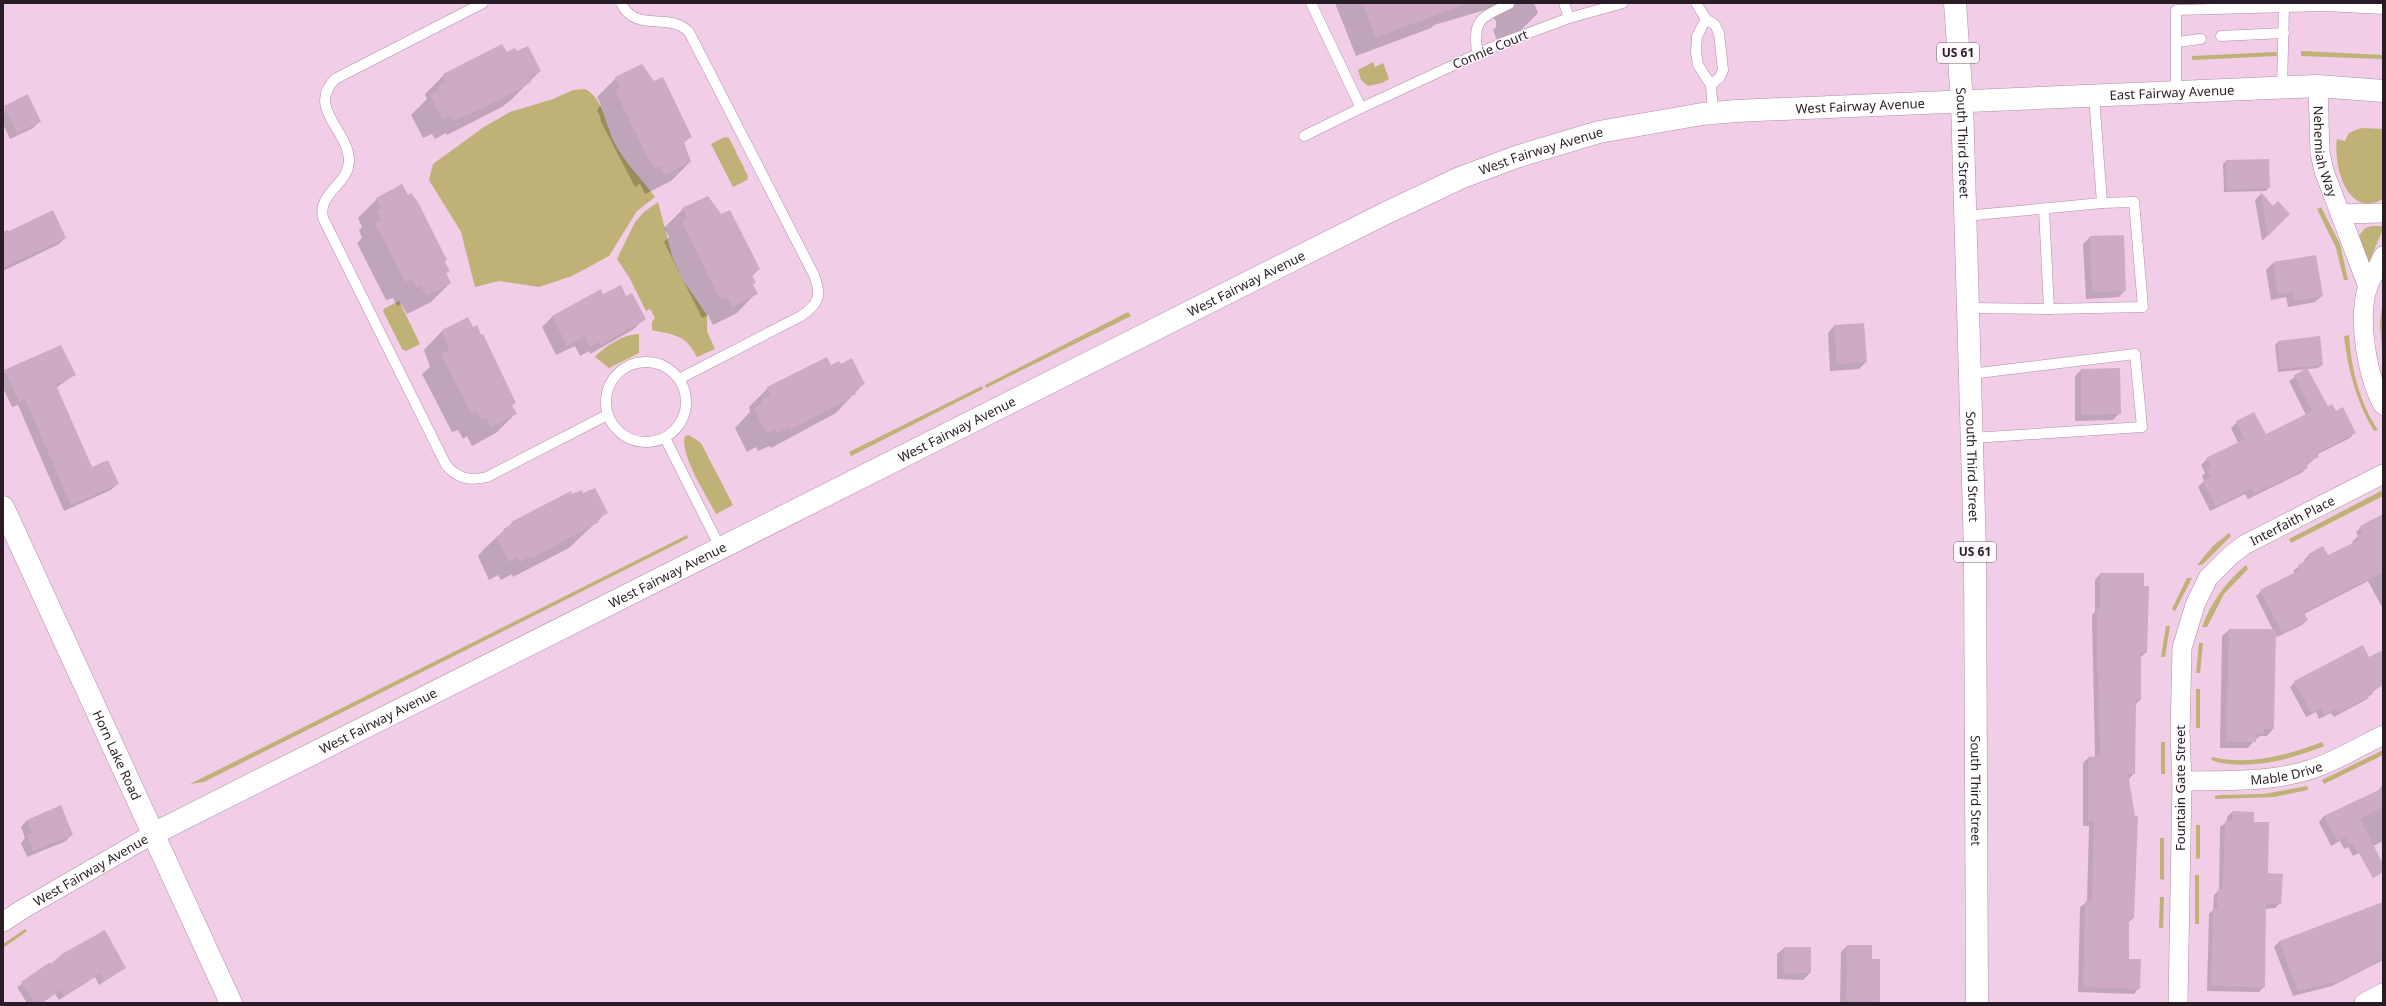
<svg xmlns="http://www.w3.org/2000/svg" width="2386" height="1006" viewBox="0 0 2386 1006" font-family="'Noto Sans',sans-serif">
  <rect width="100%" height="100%" fill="#f1cde8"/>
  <!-- green -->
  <g fill="#c0b176">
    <polygon points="2301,51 2383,55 2383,59 2301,56"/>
    <polygon points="2276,52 2277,56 2192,60 2192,56"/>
    <polygon points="1373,62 1375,67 1383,63 1389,79 1382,83 1368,86 1361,80 1358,70"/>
    <path d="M 585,89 C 604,99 605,124 614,142 C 625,163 642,179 655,197 L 637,211 L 609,256 L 572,276 L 539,287 L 499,281 L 475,287 L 461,232 L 429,180 L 433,164 L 484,127 L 510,112 L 553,99 L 573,90 Z"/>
    <path d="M 2361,128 L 2383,129 L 2383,199 C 2347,220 2333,164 2337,139 L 2345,141 L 2349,133 Z"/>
    <polygon points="725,137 729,138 748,176 747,180 733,187 711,144"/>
    <path d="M 658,202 L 672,256 L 683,280 L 707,315 L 707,331 L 715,349 L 697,357 C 686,335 675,335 652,330 L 652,322 L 655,318 L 650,309 L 646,311 L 629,277 L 617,259 L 635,222 L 644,212 Z"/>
    <polygon points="2321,207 2340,244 2348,280 2344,280 2336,248 2317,209"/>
    <polygon points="2372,226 2381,226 2383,229 2369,262 2359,236 2365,228"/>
    <polygon points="2383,298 2383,361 2380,323"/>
    <polygon points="399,301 420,344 406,351 402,349 383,311 385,308"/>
    <polygon points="1128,312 1131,316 986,388 985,385"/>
    <path d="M 639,334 L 639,353 L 609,368 L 595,357 C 606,345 623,335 639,334 Z"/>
    <path d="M 2349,335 C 2351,368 2360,404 2378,430 L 2374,431 C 2356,401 2348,370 2344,336 Z"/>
    <polygon points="982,386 983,389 851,456 849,452"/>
    <path d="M 689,435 L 701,443 L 733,505 L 716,514 C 707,496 679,454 685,436 Z"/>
    <polygon points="2381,491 2383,496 2291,543 2289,539"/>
    <polygon points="2229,533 2231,536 2202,565 2197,565 2213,546"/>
    <polygon points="687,535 688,538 204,782 190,784"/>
    <path d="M 2246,565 L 2248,569 L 2224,594 L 2207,627 L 2202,627 C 2211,602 2226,582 2246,565 Z"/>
    <polygon points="2187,578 2192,578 2175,611 2172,609"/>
    <polygon points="2166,626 2170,626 2165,657 2161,657"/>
    <polygon points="2199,643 2203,643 2200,673 2196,673"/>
    <rect x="2196" y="689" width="4" height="39"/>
    <rect x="2161" y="742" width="4" height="32"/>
    <path d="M 2322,742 L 2324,746 C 2293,759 2244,772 2211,760 L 2212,757 C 2249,766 2288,755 2322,742 Z"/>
    <polygon points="2383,750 2383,755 2324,784 2322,780"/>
    <polygon points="2307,786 2308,790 2274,797 2215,799 2215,796 2220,795 2264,794"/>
    <polygon points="2196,825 2200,825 2200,858 2196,859"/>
    <polygon points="2160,838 2164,838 2164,880 2160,879"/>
    <rect x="2195" y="875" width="4" height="49"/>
    <polygon points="2160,897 2164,897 2163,928 2159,928"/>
    <polygon points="25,929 27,931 3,948 3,944"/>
  </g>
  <!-- shadow -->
  <g fill="#0003">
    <polygon points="1335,3 1534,3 1538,13 1519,32 1497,40 1493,30 1496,27 1496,21 1493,17 1488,17 1485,10 1434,25 1431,28 1356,56"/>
    <polygon points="506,54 540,71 511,100 502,107 447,135 446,133 435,139 432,134 423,138 411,115 427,99 425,94 444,75"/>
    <polygon points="616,78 690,136 683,144 690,162 671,181 645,194 640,184 635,187 600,120 601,119 597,110 601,105 597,97"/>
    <polygon points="5,107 40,121 33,128 10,139 3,124"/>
    <polygon points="2226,161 2269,187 2266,191 2224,192 2223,164"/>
    <polygon points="2261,194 2273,207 2289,214 2262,241 2255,200"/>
    <polygon points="377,199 446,260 444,262 448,271 445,274 450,283 431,302 407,314 401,304 397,306 393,298 386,300 357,243 362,238 359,230 362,227 358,218"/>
    <polygon points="683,209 759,269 752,276 755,282 752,285 756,293 737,313 713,325 708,315 702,318 664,242 669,237 664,228"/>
    <polygon points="8,230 9,232 65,238 59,244 3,271 3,232"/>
    <polygon points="2090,237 2125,290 2119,297 2086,299 2083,244"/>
    <polygon points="2315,256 2322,296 2315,302 2288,307 2286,297 2271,300 2266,270 2273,263"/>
    <polygon points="601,290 603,295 626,297 644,319 634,329 590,354 589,351 580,356 575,346 556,355 542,327 552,317"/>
    <polygon points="1834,326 1866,362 1859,369 1830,371 1828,333"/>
    <polygon points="443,330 515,403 511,406 515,414 496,433 472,446 467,436 463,439 458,430 452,432 422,374 430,367 424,350"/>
    <polygon points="2319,337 2322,365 2318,368 2278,372 2275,345 2278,342"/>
    <polygon points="840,365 863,384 836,413 771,448 769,446 758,451 756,447 747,452 735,428 750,412 749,407 768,388 831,366"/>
    <polygon points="2307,369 2327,407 2355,432 2350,438 2316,455 2317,457 2306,466 2307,468 2301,473 2248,499 2245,494 2210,511 2198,487 2204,481 2202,476 2205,473 2201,465 2207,459 2238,443 2231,428 2237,422 2265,435 2306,415 2289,381"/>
    <polygon points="2081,370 2120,413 2113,420 2075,421 2075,376"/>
    <polygon points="5,371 74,375 56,388 91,469 118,483 111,490 64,511 18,405 12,407 3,388 3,373"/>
    <polygon points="572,495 583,495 606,513 569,548 513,577 512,574 501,580 498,575 489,580 478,556 484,549 512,523"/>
    <polygon points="2383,516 2383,609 2368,581 2304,614 2307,620 2302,625 2277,637 2275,634 2273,729 2267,736 2260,736 2255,740 2248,748 2220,748 2222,636 2229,630 2273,630 2256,596 2261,591 2295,574 2293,571 2305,562 2304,560 2309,555 2328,557 2353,544 2352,542 2358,536 2356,532 2361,527"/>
    <polygon points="2100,574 2143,574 2146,652 2140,658 2140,700 2135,705 2134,773 2129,779 2133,918 2128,923 2128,960 2139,988 2134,994 2078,992 2080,907 2087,902 2089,826 2083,826 2083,763 2088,758 2095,757 2092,615 2095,612 2095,580"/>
    <polygon points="2383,651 2382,685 2371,693 2367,699 2334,717 2331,713 2319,719 2316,712 2306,717 2290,687 2295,682 2369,658"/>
    <polygon points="2383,784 2383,841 2353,856 2348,847 2344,849 2340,841 2331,846 2319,822 2324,816 2378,791"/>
    <polygon points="2232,812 2253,823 2266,874 2280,903 2275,908 2265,909 2264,987 2259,992 2207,991 2209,914 2213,910 2214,895 2219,890 2220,827 2227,822 2227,817"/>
    <polygon points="27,820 72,834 66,841 27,857 21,843 25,838 21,827"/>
    <polygon points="2383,903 2383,960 2332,986 2293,996 2274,947 2279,942"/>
    <polygon points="1847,946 1871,960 1879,1001 1877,1003 1840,1003 1841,952"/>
    <polygon points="1784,948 1810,973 1803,980 1777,979 1777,954"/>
    <polygon points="51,966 125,968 99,985 95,977 59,1000 55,994 42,1003 27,1003 17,987"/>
  </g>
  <!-- building -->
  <g fill="#ceabc5">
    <polygon points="1363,3 1463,3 1463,5 1375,38"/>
    <polygon points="502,44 507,52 515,48 517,51 528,46 541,71 531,76 530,78 531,82 522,88 466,116 465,115 454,121 451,115 442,120 430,95 439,91 437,87 446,83 443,74"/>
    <polygon points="642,64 654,81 663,77 692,137 684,142 691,162 665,175 660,166 654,168 648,158 615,90 620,87 615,77"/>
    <polygon points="28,94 41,122 17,133 4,106"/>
    <polygon points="2269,159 2270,188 2227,190 2226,160"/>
    <polygon points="402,184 408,195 411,193 418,202 447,260 444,261 450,271 446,273 451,283 426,296 421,286 416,288 412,279 405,282 375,223 382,220 377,211 381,208 376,198"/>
    <polygon points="2261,192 2273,206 2278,201 2290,214 2268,236"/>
    <polygon points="708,196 721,214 730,210 760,269 751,274 756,283 753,284 758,294 732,307 727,297 722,300 715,289 682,222 688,219 682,208"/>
    <polygon points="53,210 66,238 3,268 3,234"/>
    <polygon points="2124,235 2126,291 2092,292 2090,236"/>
    <polygon points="2316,255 2323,296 2295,301 2293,291 2278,294 2273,262"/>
    <polygon points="621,285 626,296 632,293 646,319 601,345 599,342 590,347 585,336 567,346 552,316 601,289 603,294"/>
    <polygon points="468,317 473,327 477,325 481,335 483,334 516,403 512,405 517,414 491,427 487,418 482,420 477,411 471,413 441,354 449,350 442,330"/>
    <polygon points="1864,323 1867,362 1837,364 1834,325"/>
    <polygon points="2320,336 2323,365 2280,369 2278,341"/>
    <polygon points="61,345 76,375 56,385 92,467 108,460 119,484 71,505 25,399 19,401 4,370"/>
    <polygon points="827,357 831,365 839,361 841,364 852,358 865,384 854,390 856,394 846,399 847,400 790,430 789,427 777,433 775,429 766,433 754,408 762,403 761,400 770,395 767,387"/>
    <polygon points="2120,368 2121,414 2081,415 2081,369"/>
    <polygon points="2307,368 2328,406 2332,404 2336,411 2343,407 2356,433 2317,453 2319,457 2306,464 2308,468 2254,494 2251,489 2216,506 2203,481 2211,477 2207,470 2211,468 2206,458 2245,439 2236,421 2254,412 2266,434 2312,411 2294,375"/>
    <polygon points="595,488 608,513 597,519 599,522 532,558 531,556 520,562 518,557 509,562 496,537 505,532 503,529 513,524 511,522 571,491 572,494 582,490 583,493"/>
    <polygon points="2383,514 2383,572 2304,612 2308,620 2282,633 2260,590 2300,570 2298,565 2310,558 2308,554 2323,546 2328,555 2359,540 2357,536 2363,533 2360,526"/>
    <polygon points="2100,573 2144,573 2144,586 2149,586 2147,653 2141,653 2141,700 2136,700 2135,774 2128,774 2135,816 2138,816 2134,919 2129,919 2129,959 2141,959 2140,989 2083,987 2085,901 2092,901 2094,821 2088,821 2088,757 2100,756 2097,653 2097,609 2100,609"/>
    <polygon points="2229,629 2276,629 2274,729 2264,729 2264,733 2256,733 2256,742 2226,742"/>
    <polygon points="2363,645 2369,657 2383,650 2383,685 2372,691 2373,694 2339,713 2336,709 2324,715 2321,708 2311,713 2294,681"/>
    <polygon points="2383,788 2383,807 2360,819 2383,864 2383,872 2373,878 2353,843 2349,845 2346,837 2337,841 2324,816"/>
    <polygon points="61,805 73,835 33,851 27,835 32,833 27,820"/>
    <polygon points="2232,811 2254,812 2254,822 2269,822 2268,873 2283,874 2281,904 2266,904 2265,987 2211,986 2211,983 2213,908 2217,908 2218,889 2223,889 2225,821 2232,821"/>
    <polygon points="2383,902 2383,958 2339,981 2298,991 2279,941"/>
    <polygon points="105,930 126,968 104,981 100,973 64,996 60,990 41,1003 35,1003 21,982 50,962 51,964 62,954"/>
    <polygon points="1847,945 1872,945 1872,959 1880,959 1880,1002 1846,1001"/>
    <polygon points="1784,947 1811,947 1811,973 1783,973"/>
  </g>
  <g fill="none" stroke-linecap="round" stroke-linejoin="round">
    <defs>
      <g id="service">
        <path d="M 483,3 L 335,79 C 307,108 347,129 349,159 C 350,185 317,192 323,218 L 446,465 C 458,479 470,481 487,477 L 607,415"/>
        <path d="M 621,3 C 636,34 669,11 689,32 L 814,275 C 822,296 819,304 801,316 L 679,379"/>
        <polyline points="1311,3 1361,108 1499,44 1569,18 1623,3"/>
        <polyline points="1564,3 1569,18"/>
        <polyline points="1696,3 1706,19 1715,25 1719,33 1723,70 1720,77 1711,85"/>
        <polyline points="1706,19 1697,36 1696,52 1698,65 1711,85 1713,113"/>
        <polyline points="2221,36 2284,33"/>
        <polyline points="2177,42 2201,39"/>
        <path d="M 1477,53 C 1473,19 1480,18 1509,4"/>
        <polyline points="2282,88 2284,7"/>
        <polyline points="2176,92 2176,10 2326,6 2383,9"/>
        <polyline points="1304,136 1361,108"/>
        <polyline points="1965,216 2102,203 2094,96"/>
        <polyline points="1968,308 2049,309 2044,209"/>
        <polyline points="2049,309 2143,307 2134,202 2102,203"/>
        <circle cx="646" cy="402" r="40"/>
        <polyline points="1970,374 2135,354 2142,427 1972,438"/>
        <polyline points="665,438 721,549"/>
      </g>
      <g id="minor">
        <path id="s1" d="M 2318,86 L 2320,153 L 2324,171 L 2368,287"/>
        <polyline points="2341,214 2383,213"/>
        <path d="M 2383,256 C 2379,266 2372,276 2368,286 C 2357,318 2367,376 2383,405"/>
        <path id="s2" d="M 2182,781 C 2224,780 2268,783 2309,770 C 2335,762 2359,747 2383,735"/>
        <path id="s3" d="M 3,922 L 23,909 L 153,834"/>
        <path id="s4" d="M 2178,1003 L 2182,781 L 2180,733 L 2182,648 L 2195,605 L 2208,578 L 2230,556 L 2244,545 L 2383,474"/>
        <polyline points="2364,1003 2383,993"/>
      </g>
      <g id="tertiary">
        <path id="s5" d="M 153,834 L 1386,213 L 1460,178 L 1516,157 L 1599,132 L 1702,114 L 1736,111 L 2318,86 L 2383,91"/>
      </g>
      <g id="secondary">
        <path id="s6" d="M 3,507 L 231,1003"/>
      </g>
      <g id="trunk">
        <path id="s7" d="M 1955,3 L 1962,102 L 1975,551 L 1977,1003"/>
      </g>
    </defs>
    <!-- service casing -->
    <use href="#service" stroke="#b08ea7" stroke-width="11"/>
    <!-- minor casing -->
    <use href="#minor" stroke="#b08ea7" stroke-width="20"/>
    <!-- tertiary casing -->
    <use href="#tertiary" stroke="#b08ea7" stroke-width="23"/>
    <!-- secondary casing -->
    <use href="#secondary" stroke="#b08ea7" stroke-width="23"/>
    <!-- trunk casing -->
    <use href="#trunk" stroke="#b08ea7" stroke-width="23"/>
    <!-- service -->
    <use href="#service" stroke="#fff" stroke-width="10"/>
    <!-- minor -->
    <use href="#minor" stroke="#fff" stroke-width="19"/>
    <!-- tertiary -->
    <use href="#tertiary" stroke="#fff" stroke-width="22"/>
    <!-- secondary -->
    <use href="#secondary" stroke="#fff" stroke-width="22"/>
    <!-- trunk -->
    <use href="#trunk" stroke="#fff" stroke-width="22"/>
  </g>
  <g text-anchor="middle" stroke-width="3" stroke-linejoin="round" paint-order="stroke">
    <!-- shield labels -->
    <g fill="#fdf9fc" stroke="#695e66" stroke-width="1">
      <rect x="1937" y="43" width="42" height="20" rx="3"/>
      <rect x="1954" y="542" width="42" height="20" rx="3"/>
    </g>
    <g font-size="12" font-weight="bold" fill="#2a1c26">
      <text x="1958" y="57">US 61</text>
      <text x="1975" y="556">US 61</text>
    </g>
    <!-- street labels -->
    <g font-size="13" fill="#2a1c26" stroke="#fdf9fc">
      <text transform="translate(1490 49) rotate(-23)" y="5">Connie Court</text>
      <text dy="5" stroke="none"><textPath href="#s5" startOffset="2184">East Fairway Avenue</textPath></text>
      <text dy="5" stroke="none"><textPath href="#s5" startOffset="1872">West Fairway Avenue</textPath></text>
      <text dy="5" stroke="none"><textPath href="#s7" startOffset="140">South Third Street</textPath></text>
      <text dy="5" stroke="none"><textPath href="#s5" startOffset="1548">West Fairway Avenue</textPath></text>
      <text dy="5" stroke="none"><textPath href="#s1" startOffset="66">Nehemiah Way</textPath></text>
      <text dy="5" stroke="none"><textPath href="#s5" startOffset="1224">West Fairway Avenue</textPath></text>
      <text dy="5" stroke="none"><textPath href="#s5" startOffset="900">West Fairway Avenue</textPath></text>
      <text dy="5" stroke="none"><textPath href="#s7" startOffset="464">South Third Street</textPath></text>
      <text dy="5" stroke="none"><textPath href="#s4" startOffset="533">Interfaith Place</textPath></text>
      <text dy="5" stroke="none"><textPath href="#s5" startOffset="576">West Fairway Avenue</textPath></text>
      <text dy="5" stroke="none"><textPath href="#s5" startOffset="252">West Fairway Avenue</textPath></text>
      <text dy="5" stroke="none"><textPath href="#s6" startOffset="273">Horn Lake Road</textPath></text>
      <text dy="5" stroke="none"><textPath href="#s2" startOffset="105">Mable Drive</textPath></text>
      <text transform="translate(2180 788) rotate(-90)" y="5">Fountain Gate Street</text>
      <text dy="5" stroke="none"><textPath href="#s7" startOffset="788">South Third Street</textPath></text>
      <text dy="5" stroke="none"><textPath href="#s3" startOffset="102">West Fairway Avenue</textPath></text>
    </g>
  </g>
  <!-- border -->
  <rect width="2386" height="1006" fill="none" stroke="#2a1c26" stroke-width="8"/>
</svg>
